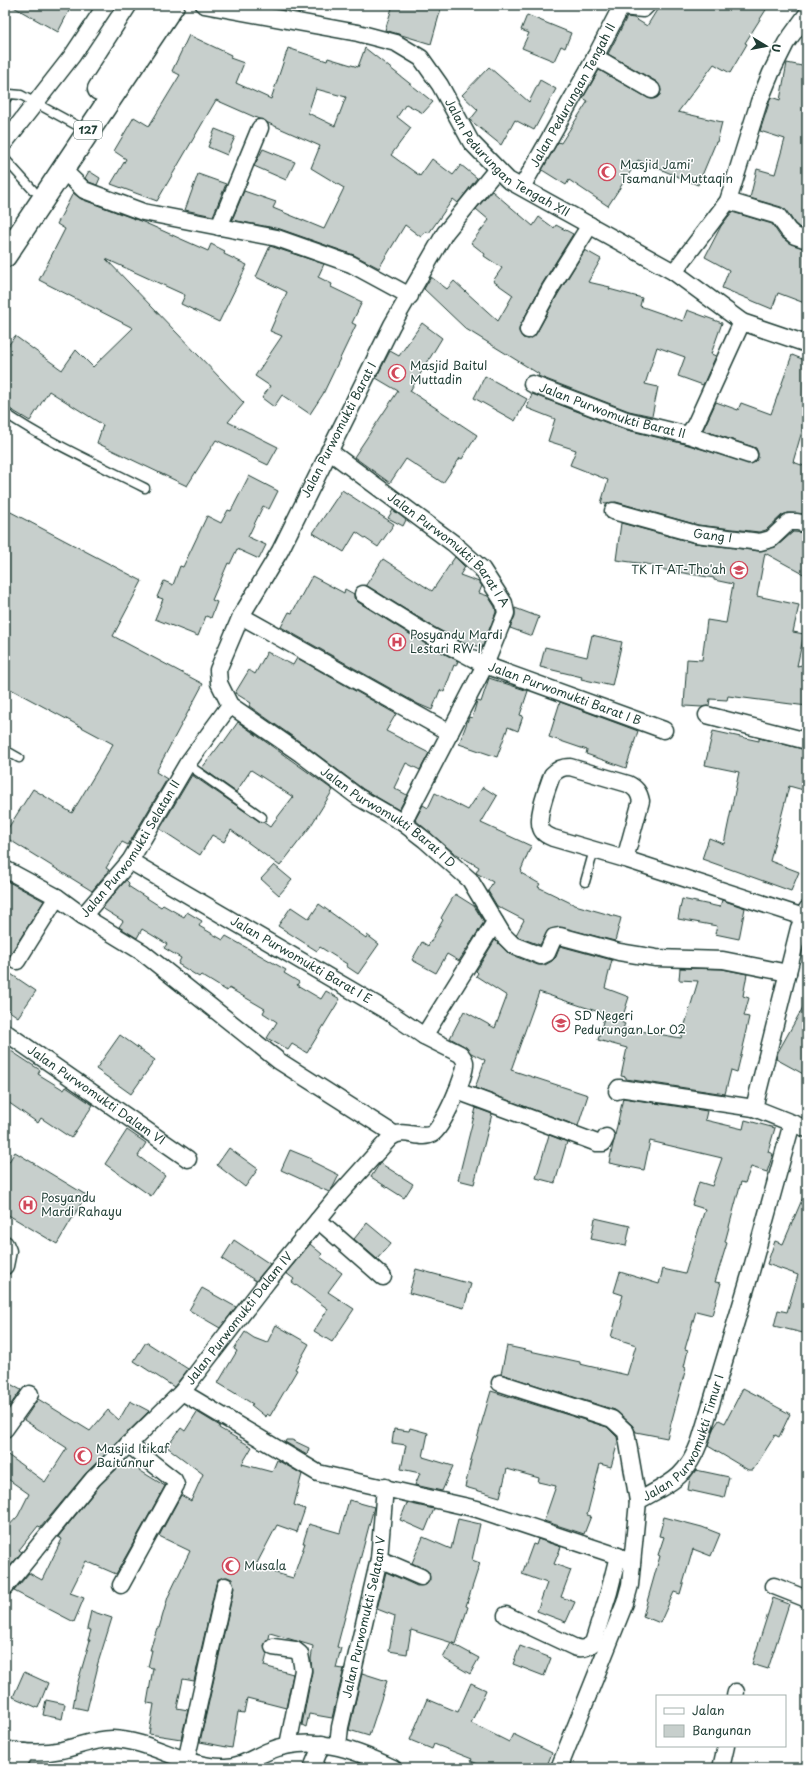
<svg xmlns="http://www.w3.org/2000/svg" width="812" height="1773" viewBox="0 0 812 1773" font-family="'Playpen Sans',sans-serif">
  <rect width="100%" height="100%" fill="#fff"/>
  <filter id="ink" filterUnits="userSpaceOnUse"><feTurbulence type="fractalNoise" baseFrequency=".025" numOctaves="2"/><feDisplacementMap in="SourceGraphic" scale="8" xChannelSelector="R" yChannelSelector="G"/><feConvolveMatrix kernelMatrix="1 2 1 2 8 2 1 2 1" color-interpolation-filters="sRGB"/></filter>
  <g filter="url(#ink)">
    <!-- building -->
    <g fill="#c7cfcc" stroke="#1f3d34" fill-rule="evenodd">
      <polygon points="10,5 72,5 58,32"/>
      <polygon points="393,5 442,5 431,44 385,30"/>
      <polygon points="660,5 769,5 745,43 747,44 730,73 714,64 678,112 722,122 717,142 716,142 698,185 638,160 608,206 569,180 566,185 542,170 558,142 561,143 588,101 583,98 599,70 648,98 652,99 660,95 661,90 657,82 608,54 627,17 634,18 647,26"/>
      <polygon points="527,15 571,33 565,48 561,46 554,61 522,48 529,33 521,30"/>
      <path d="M 189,35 L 231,55 L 230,58 L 244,63 L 236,83 L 271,99 L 288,48 L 327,61 L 328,58 L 358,67 L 365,48 L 433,102 L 423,113 L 406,104 L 397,117 L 411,128 L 391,155 L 420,176 L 432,159 L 453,175 L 461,165 L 477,178 L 458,203 L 453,199 L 429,233 L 426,231 L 421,237 L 405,225 L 379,268 L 354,255 L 280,229 L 232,220 L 244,191 L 276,202 L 273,208 L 324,229 L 344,188 L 311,168 L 320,146 L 216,100 L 157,201 L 111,184 L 126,159 L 114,151 L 134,117 L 149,126 L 180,75 L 172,71 ZM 316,89 L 346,97 L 335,126 L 308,113 Z"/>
      <polygon points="787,63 807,67 807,230 800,228 795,224 786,210 781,207 750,198 757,169 775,174 785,139 760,131 771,97 780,100"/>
      <polygon points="489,67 529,102 540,80 556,89 534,130 515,120 501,145 470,120 478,110 462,95"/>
      <polygon points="215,129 235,137 227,155 208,147"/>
      <polygon points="263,149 295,162 286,180 254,166"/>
      <polygon points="89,171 100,178 97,185 89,182 85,178"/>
      <polygon points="198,174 226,184 213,216 185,210"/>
      <polygon points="492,191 533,226 539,217 554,228 556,225 573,234 542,284 520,326 519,331 523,338 529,339 536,334 558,294 585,250 601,259 588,282 610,287 609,289 642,298 640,306 683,321 687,310 722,323 711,354 716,356 703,385 678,376 685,357 657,347 645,384 658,387 652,416 629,411 538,376 539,374 466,329 424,289 431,277 447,289 454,281 498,321 513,295 493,281 502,268 484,256 485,254 471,243 489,220 476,209"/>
      <polygon points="73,193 81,199 143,222 208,251 211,244 225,251 224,254 247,265 219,322 181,304 185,295 106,259 244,403 228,422 278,447 268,465 216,440 187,486 97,443 103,425 49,391 30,421 5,406 5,350 15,336 62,370 76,350 93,367 133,328 39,280 65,229 57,224"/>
      <polygon points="732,212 772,224 780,236 789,243 807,249 807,304 778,293 772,309 722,288 729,270 705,257 721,226"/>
      <polygon points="270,246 324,264 318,277 332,284 331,287 362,302 352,323 356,325 346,346 323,394 310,414 282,395 274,407 262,398 270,386 255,376 282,336 270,331 287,292 256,277"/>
      <polygon points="422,323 442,338 410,391 477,435 462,459 460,458 443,483 406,459 390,483 354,457 398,391 376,378 390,351 399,356"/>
      <polygon points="792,355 807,361 807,414 793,462 807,467 807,514 788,513 782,515 766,530 759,532 698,525 616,502 606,504 601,503 608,480 570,465 576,450 548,441 555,419 527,408 532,394 623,429 685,444 751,464 755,462 758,458 758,453 756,448 703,430 716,402 738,410 741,403 771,414"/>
      <polygon points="485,376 527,399 515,421 474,398"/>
      <polygon points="249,476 278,491 269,509 263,506 248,537 266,545 259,559 237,549 230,564 228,563 212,600 217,602 211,618 206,616 198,636 155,619 163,599 157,597 164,581 173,585 180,566 183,567 207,516 221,523 228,510 231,511"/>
      <polygon points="342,490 394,524 378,547 356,532 344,552 313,533"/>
      <polygon points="5,509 142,581 113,636 203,684 156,772 167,779 128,845 122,842 106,868 109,870 92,891 5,837 5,833 33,789 72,813 113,744 5,686"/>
      <polygon points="393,510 406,520 403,526 388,518"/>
      <polygon points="621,523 694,543 759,551 777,546 793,532 807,533 807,576 765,553 757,596 799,605 793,632 804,634 797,666 807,664 807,706 728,696 727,700 710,699 709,706 702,707 684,706 687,659 702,660 707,620 726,623 733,584 714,580 714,578 653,568 653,565 616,560"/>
      <polygon points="455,557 465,567 460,575 479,582 482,586 479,593 488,596 495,607 496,612 482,648 466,642 465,644 434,627 366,585 383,559 432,591"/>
      <polygon points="312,576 344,593 345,589 354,594 354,598 358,602 424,643 458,661 456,666 454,665 444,692 440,690 432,710 418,704 281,627 289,612 292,613"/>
      <polygon points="515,608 539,617 532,636 510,628 515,616"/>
      <polygon points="592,635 622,642 612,686 581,679 582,677 540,667 545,647 587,657"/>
      <polygon points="267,652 293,665 297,658 396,714 386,731 429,753 420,770 406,763 394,788 407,795 399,810 363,789 306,746 249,706 251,703 235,693 249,670 255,674"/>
      <polygon points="489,678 528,691 520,715 523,716 518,731 508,727 497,757 459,744 469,717 472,718 477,701 481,702"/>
      <polygon points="560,702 638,731 626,768 586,754 587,750 549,737"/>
      <polygon points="238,722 333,790 310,827 280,866 231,830 224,842 212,835 200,855 160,829 192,775 259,821 263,822 270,827 293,797 251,770 236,792 202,768 222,742 223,743"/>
      <polygon points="713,731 759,741 759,738 807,750 807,791 789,786 770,861 799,872 791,891 702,859 709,838 724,844 739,772 705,765"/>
      <polygon points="483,787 497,796 481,823 531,846 521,870 522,871 521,873 540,884 538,887 575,905 621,918 615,941 559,927 548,930 540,945 518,937 516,935 524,920 497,906 488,891 493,882 476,873 479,867 453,852 415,820 423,805 428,808 435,793 468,810"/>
      <polygon points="274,865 292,880 279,895 261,879"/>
      <polygon points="5,880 44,901 9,956 5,966"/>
      <polygon points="126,880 129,883 128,886 161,907 163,905 184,917 187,912 202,921 199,926 223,940 226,936 286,970 284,973 299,982 297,985 321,999 326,991 340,999 307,1053 292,1044 288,1050 267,1038 277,1022 263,1013 265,1009 229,988 227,991 201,975 199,977 178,964 181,958 164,948 167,944 142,929 137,938 119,927 123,921 102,908"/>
      <polygon points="455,894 474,906 484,922 459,961 447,954 436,973 412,960 422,942 428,946 443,920 441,918"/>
      <polygon points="682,899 720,907 722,900 745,908 739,939 715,934 717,926 678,919"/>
      <polygon points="319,904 366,938 367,935 379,944 358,974 346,966 347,964 320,947 317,951 278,926 291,907 309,919"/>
      <polygon points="495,940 509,954 538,965 545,965 552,961 556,957 560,946 612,960 605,988 629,997 621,1022 625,1024 623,1028 681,1038 698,981 679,980 680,968 722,969 747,974 743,996 749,998 744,1016 749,1017 745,1035 746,1035 737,1072 731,1070 725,1094 626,1079 626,1077 621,1076 627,1048 598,1040 605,1014 539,992 511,1070 588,1095 578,1126 475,1088 485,1060 471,1053 464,1046 450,1038 464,1011 495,1028 507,996 476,976 478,973 476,971"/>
      <polygon points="5,970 36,991 18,1017 5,1008"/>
      <polygon points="807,1000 807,1076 776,1059 778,1052"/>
      <polygon points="120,1035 155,1060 131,1094 96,1069"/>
      <polygon points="5,1047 40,1070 38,1074 64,1090 66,1087 93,1105 71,1138 41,1118 38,1123 5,1100"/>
      <polygon points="623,1098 707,1111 705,1120 743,1129 745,1120 775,1128 768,1152 773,1154 767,1172 751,1167 745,1183 741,1182 725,1242 727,1243 715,1282 721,1283 712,1315 696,1311 685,1349 688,1350 684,1367 686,1368 667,1438 636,1432 632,1425 615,1410 501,1374 507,1346 580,1362 580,1364 627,1375 636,1345 611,1337 623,1295 614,1292 620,1272 659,1284 663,1269 685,1274 705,1209 692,1205 699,1182 712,1186 722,1158 650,1141 644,1170 609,1163"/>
      <polygon points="476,1108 492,1114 474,1184 458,1180"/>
      <polygon points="127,1130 146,1143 138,1156 165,1176 151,1196 105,1164"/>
      <polygon points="549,1135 567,1142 555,1183 536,1178"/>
      <polygon points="229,1148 258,1169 245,1187 217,1165"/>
      <polygon points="290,1150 312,1159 311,1161 339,1175 333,1187 329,1192 281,1170"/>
      <polygon points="15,1152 86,1195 57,1244 5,1213 5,1168"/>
      <polygon points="380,1163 413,1184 404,1198 371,1177"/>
      <polygon points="807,1188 807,1334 774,1326 778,1310 787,1312 798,1275 767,1264 775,1241 783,1244"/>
      <polygon points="595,1218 630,1226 626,1246 591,1239"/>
      <polygon points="367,1223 391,1243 377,1259 354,1239"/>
      <polygon points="234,1240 270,1264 256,1281 222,1259"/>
      <polygon points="310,1244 322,1254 320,1257 342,1273 328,1292 354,1309 332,1342 314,1331 328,1309 292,1282 294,1279 286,1273"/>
      <polygon points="416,1269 471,1284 464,1308 409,1293"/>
      <polygon points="202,1288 236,1307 220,1328 189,1310"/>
      <polygon points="276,1325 309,1344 295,1369 297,1370 270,1416 267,1414 266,1417 251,1405 253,1404 218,1383 237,1351 234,1349 245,1332 254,1338 267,1343"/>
      <polygon points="146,1342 188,1369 174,1387 134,1361"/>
      <polygon points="5,1381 21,1390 11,1404 5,1401"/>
      <polygon points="743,1388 764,1399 764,1400 790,1414 779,1437 775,1435 753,1470 748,1470 708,1446 713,1429 719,1420 725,1423"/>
      <polygon points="491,1391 607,1427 617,1437 618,1442 611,1467 600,1464 587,1515 591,1516 584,1534 544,1521 556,1486 538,1482 539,1478 507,1469 500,1497 465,1487 472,1456"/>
      <polygon points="38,1399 90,1431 108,1410 119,1420 130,1401 149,1411 86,1473 41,1527 38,1526 19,1550 22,1552 5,1572 5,1530 18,1516 29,1494 5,1477 5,1453 45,1482 67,1448 24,1420"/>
      <polygon points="197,1412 220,1426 219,1428 252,1447 242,1464 272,1472 277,1460 302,1474 294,1505 305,1509 297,1532 277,1525 255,1567 293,1578 305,1543 303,1543 309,1524 340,1533 349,1500 374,1507 337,1647 341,1648 336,1668 344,1669 332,1718 309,1714 306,1727 302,1725 312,1672 311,1659 313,1646 270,1633 269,1638 264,1645 267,1654 264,1666 293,1674 286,1708 247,1698 244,1713 238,1712 232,1748 200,1742 234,1588 232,1579 227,1577 218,1579 216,1584 194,1681 183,1679 177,1708 188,1710 181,1739 149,1734 154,1704 147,1703 153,1668 148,1667 152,1650 150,1650 157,1628 159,1628 168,1597 190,1551 159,1536 181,1495 191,1501 203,1474 167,1447 181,1428 185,1431"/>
      <polygon points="410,1428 428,1433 423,1457 453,1466 442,1491 415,1485 420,1473 401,1469 406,1445 392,1443 394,1429 409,1431"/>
      <polygon points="286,1440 292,1440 309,1448 307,1455 285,1442"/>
      <polygon points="124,1462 140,1468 139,1470 165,1486 116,1574 86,1561 70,1593 84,1598 74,1622 14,1591 29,1573 42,1580 62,1539 58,1537 100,1485"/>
      <polygon points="696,1470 729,1477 724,1498 688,1490 690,1478"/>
      <polygon points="407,1503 434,1509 425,1531 400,1520"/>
      <polygon points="664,1517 702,1527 720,1534 711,1556 693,1549 680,1594 674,1592 660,1623 643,1616 660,1556 658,1555 664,1537 659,1536"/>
      <polygon points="458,1519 480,1524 472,1560 480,1563 466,1606 468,1607 456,1644 411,1630 407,1654 389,1651 395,1616 377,1609 386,1572 417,1586 426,1585 430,1580 429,1572 412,1563 423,1537 451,1549"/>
      <polygon points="538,1539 561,1547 554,1564 571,1570 561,1597 575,1602 566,1622 537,1611 547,1583 522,1574 533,1544 536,1545"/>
      <polygon points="773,1598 789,1604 768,1669 752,1664"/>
      <polygon points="91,1611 112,1618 97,1666 98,1666 87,1710 73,1707 77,1685 90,1640 88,1640 91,1630 87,1629"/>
      <polygon points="451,1643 479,1658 470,1674 443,1658"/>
      <polygon points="520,1646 551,1658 544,1676 513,1664"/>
      <polygon points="24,1672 48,1683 38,1708 13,1697"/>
      <polygon points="362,1673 387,1681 369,1736 349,1730"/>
      <polygon points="471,1683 486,1690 471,1723 509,1742 513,1734 552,1753 546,1768 486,1768 471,1761 472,1759 434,1744 432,1749 410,1740 427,1699 458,1712"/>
      <polygon points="46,1700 65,1704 62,1719 43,1715"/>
    </g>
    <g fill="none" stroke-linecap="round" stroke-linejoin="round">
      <defs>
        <g id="service">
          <polyline points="5,100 10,94 21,95 76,125"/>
          <polyline points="5,159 33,190"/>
          <path d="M 5,413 C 49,443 98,464 145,488"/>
          <polyline points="5,750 19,758"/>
          <polyline points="187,764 262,817"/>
          <polyline points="585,882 594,850"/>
        </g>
        <g id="minor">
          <path id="s1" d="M 204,5 L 358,33 L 396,43 L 421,58 L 440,85 L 471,142 L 508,180 L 674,272 L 742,322 L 807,344"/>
          <polyline points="595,57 652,90"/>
          <polyline points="5,142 72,56 106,5"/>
          <polyline points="62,169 84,190 143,212 277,238 351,264 410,296"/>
          <path id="s2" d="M 497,169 L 445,233 L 392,325 L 280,551 L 241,616 L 218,670 L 219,683 L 230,705 L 301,754 L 358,797 L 403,823 L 425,840 L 470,880 L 503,935 L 513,945 L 541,956 L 547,953 L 554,937 L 560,936 L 619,952 L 656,958 L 723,960 L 788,973"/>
          <path id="s3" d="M 522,187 L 590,67 L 621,7 L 643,9 L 647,5"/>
          <polyline points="728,201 778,216 788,230 795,236 807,240"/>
          <polyline points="219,227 260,128"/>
          <polyline points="674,272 728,201 759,102 771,73 786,43 807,14"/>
          <polyline points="528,330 550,289 590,225"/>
          <path id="s4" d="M 532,384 L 626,420 L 688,435 L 695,425 L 742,322"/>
          <polyline points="688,435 749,455"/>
          <path id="s5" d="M 329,451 L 453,543 L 482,569 L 504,603 L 506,613 L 485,665 L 403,823"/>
          <path id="s6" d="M 613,511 L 696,534 L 760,542 L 771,539 L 789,522 L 797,522 L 807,524"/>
          <path id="s7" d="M 363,594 L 429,635 L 485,665 L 664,730"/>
          <polyline points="241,616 450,733"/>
          <polyline points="707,715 807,741"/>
          <path d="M 625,859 L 641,801 C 639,792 636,788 628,784 L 570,767 C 562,767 558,769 552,775 C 548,787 536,816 541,828 C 543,834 548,836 553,838 L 625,859 L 807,918"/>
          <path id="s8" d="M 5,869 L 57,897 L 83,916 L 130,861 L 187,764 L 230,705"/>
          <polyline points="807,909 799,928 754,1108 807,1129"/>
          <polyline points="83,916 142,952 279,1061 394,1134"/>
          <polyline points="17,961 57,897"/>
          <path id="s9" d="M 5,1032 L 188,1159"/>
          <polyline points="424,1036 495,922"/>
          <polyline points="457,1091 597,1143 603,1143 606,1137"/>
          <polyline points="617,1091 619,1088 754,1108"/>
          <polyline points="318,1220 383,1277"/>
          <polyline points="5,1244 8,1251 5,1266"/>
          <polyline points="500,1383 612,1419 626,1432 638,1501"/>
          <polyline points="182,1392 318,1473 477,1509 618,1556 632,1562"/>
          <polyline points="5,1429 30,1394"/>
          <polyline points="379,1559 421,1577"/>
          <polyline points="121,1585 176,1485 174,1480 128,1444"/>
          <polyline points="774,1586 807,1599"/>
          <path id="s10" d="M 5,1587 L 93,1479 L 182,1392 L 267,1282 L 336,1198 L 390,1138 C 404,1126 419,1141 432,1134 C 442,1129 467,1073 465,1062 C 464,1058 462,1056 460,1054 L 424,1036 L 387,1011 L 130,861"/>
          <path d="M 506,1615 L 574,1647 C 582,1650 587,1648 593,1643 L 609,1592 L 618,1556"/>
          <polyline points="273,1647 295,1650 300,1654 303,1670 288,1745"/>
          <polyline points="735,1696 736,1692"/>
          <path id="s11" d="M 338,1746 L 340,1727 L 379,1559 L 385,1487"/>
          <path d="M 5,1749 C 24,1753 43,1754 62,1750 C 79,1746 95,1739 112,1739 C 151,1740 184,1767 223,1767 C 240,1768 254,1757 269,1751 C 312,1734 354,1749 393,1768"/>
          <polyline points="186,1761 225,1586"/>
          <polyline points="15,1768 25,1752"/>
          <polyline points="312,1768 322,1744"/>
          <path id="s12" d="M 559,1768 L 625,1603 L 630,1585 L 638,1501 C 670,1483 686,1479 700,1441 L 750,1275 L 792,1123"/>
          <polyline points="721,1768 726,1746"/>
        </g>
        <g id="primary">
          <polyline points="99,89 153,5"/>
          <polyline points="5,256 173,5"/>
        </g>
      </defs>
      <!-- service casing -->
      <use href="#service" stroke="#1f3d34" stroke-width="11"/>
      <!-- minor casing -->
      <use href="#minor" stroke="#1f3d34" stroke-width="19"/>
      <!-- primary casing -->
      <use href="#primary" stroke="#1f3d34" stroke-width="25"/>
      <!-- service -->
      <use href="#service" stroke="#fff" stroke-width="8"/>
      <!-- minor -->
      <use href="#minor" stroke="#fff" stroke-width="16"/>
      <!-- primary -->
      <use href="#primary" stroke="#fff" stroke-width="22"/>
    </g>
  </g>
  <!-- icons -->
  <defs>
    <symbol id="mosque-ring" viewBox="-11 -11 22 22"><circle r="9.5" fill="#fff" stroke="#d1495b" stroke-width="1.5"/><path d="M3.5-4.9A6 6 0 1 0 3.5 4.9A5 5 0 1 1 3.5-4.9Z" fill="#d1495b"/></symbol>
    <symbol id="school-ring" viewBox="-11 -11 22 22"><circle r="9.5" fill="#fff" stroke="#d1495b" stroke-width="1.5"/><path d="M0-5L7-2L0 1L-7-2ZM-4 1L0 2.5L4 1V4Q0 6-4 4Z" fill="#d1495b"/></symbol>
    <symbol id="hospital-ring" viewBox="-11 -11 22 22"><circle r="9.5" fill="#fff" stroke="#d1495b" stroke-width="1.5"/><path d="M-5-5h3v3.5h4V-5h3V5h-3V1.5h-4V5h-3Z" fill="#d1495b"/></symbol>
  </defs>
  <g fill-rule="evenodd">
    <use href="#mosque-ring" x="597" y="162" width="20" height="20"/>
    <use href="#mosque-ring" x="387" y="363" width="20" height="20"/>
    <use href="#school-ring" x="729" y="560" width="20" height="20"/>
    <use href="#hospital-ring" x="387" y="632" width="20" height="20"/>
    <use href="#school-ring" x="551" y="1013" width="20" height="20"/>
    <use href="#hospital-ring" x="18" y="1195" width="20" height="20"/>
    <use href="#mosque-ring" x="73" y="1446" width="20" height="20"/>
    <use href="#mosque-ring" x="221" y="1556" width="20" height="20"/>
  </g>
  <g text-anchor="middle" stroke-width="3" stroke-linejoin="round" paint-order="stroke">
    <!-- shield labels -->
    <rect fill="#fff" stroke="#627771" stroke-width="1" x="74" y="121" width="28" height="18" rx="3"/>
    <g font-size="11" font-weight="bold" fill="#1f3d34">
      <text x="88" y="134">127</text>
    </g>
    <!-- street labels -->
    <g font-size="12" fill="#1f3d34" stroke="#fff">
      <text dy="4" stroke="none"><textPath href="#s3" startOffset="105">Jalan Pedurungan Tengah II</textPath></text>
      <text dy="4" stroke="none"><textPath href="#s1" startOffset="360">Jalan Pedurungan Tengah XII</textPath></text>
      <text dy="4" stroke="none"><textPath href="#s4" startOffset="85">Jalan Purwomukti Barat II</textPath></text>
      <text transform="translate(339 430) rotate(-63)" y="4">Jalan Purwomukti Barat I</text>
      <text dy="4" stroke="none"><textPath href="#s6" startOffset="103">Gang I</textPath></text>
      <text dy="4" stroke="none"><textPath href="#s5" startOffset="156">Jalan Purwomukti Barat I A</textPath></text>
      <text dy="4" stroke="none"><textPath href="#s7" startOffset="226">Jalan Purwomukti Barat I B</textPath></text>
      <text dy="4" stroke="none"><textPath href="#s2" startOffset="807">Jalan Purwomukti Barat I D</textPath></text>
      <text dy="4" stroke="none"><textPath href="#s8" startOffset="174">Jalan Purwomukti Selatan II</textPath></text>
      <text transform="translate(301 960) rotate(30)" y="4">Jalan Purwomukti Barat I E</text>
      <text dy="4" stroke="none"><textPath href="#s9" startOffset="111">Jalan Purwomukti Dalam VI</textPath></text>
      <text dy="4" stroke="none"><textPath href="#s10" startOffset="357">Jalan Purwomukti Dalam IV</textPath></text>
      <text dy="4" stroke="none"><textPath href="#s12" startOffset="363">Jalan Purwomukti Timur I</textPath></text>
      <text dy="4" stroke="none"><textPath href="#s11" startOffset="132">Jalan Purwomukti Selatan V</textPath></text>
    </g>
    <!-- poi labels -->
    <g font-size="12" fill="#1f3d34" stroke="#fff" text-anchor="start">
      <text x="620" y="169">Masjid Jami'<tspan x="620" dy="14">Tsamanul Muttaqin</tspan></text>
      <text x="410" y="370">Masjid Baitul<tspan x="410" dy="14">Muttadin</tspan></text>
      <text x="726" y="574" text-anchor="end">TK IT AT-Tho'ah</text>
      <text x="410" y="639">Posyandu Mardi<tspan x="410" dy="14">Lestari RW I</tspan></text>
      <text x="574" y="1020">SD Negeri<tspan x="574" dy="14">Pedurungan Lor 02</tspan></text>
      <text x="41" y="1202">Posyandu<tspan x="41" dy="14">Mardi Rahayu</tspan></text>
      <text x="96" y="1453">Masjid Itikaf<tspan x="96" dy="14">Baitunnur</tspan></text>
      <text x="244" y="1570">Musala</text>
    </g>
  </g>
  <!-- margin -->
  <rect width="812" height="1773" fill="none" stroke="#fff" stroke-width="20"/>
  <rect x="10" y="10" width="792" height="1753" fill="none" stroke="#1f3d34" stroke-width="1.5" filter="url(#ink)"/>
  <!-- legend -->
  <rect x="656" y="1695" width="130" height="52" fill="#ffffff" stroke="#a5b1ae"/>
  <rect x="664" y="1708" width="20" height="6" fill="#ffffff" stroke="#a5b1ae"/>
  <text x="692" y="1715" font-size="12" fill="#1f3d34">Jalan</text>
  <rect x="664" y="1725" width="20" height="12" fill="#c7cfcc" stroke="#a5b1ae"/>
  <text x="692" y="1735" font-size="12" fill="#1f3d34">Bangunan</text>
  <!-- north arrow -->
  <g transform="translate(766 46) rotate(100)" stroke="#ffffff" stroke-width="3" paint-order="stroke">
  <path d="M0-3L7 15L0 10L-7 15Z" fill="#1f3d34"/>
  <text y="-6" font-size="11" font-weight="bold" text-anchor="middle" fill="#1f3d34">U</text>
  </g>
</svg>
